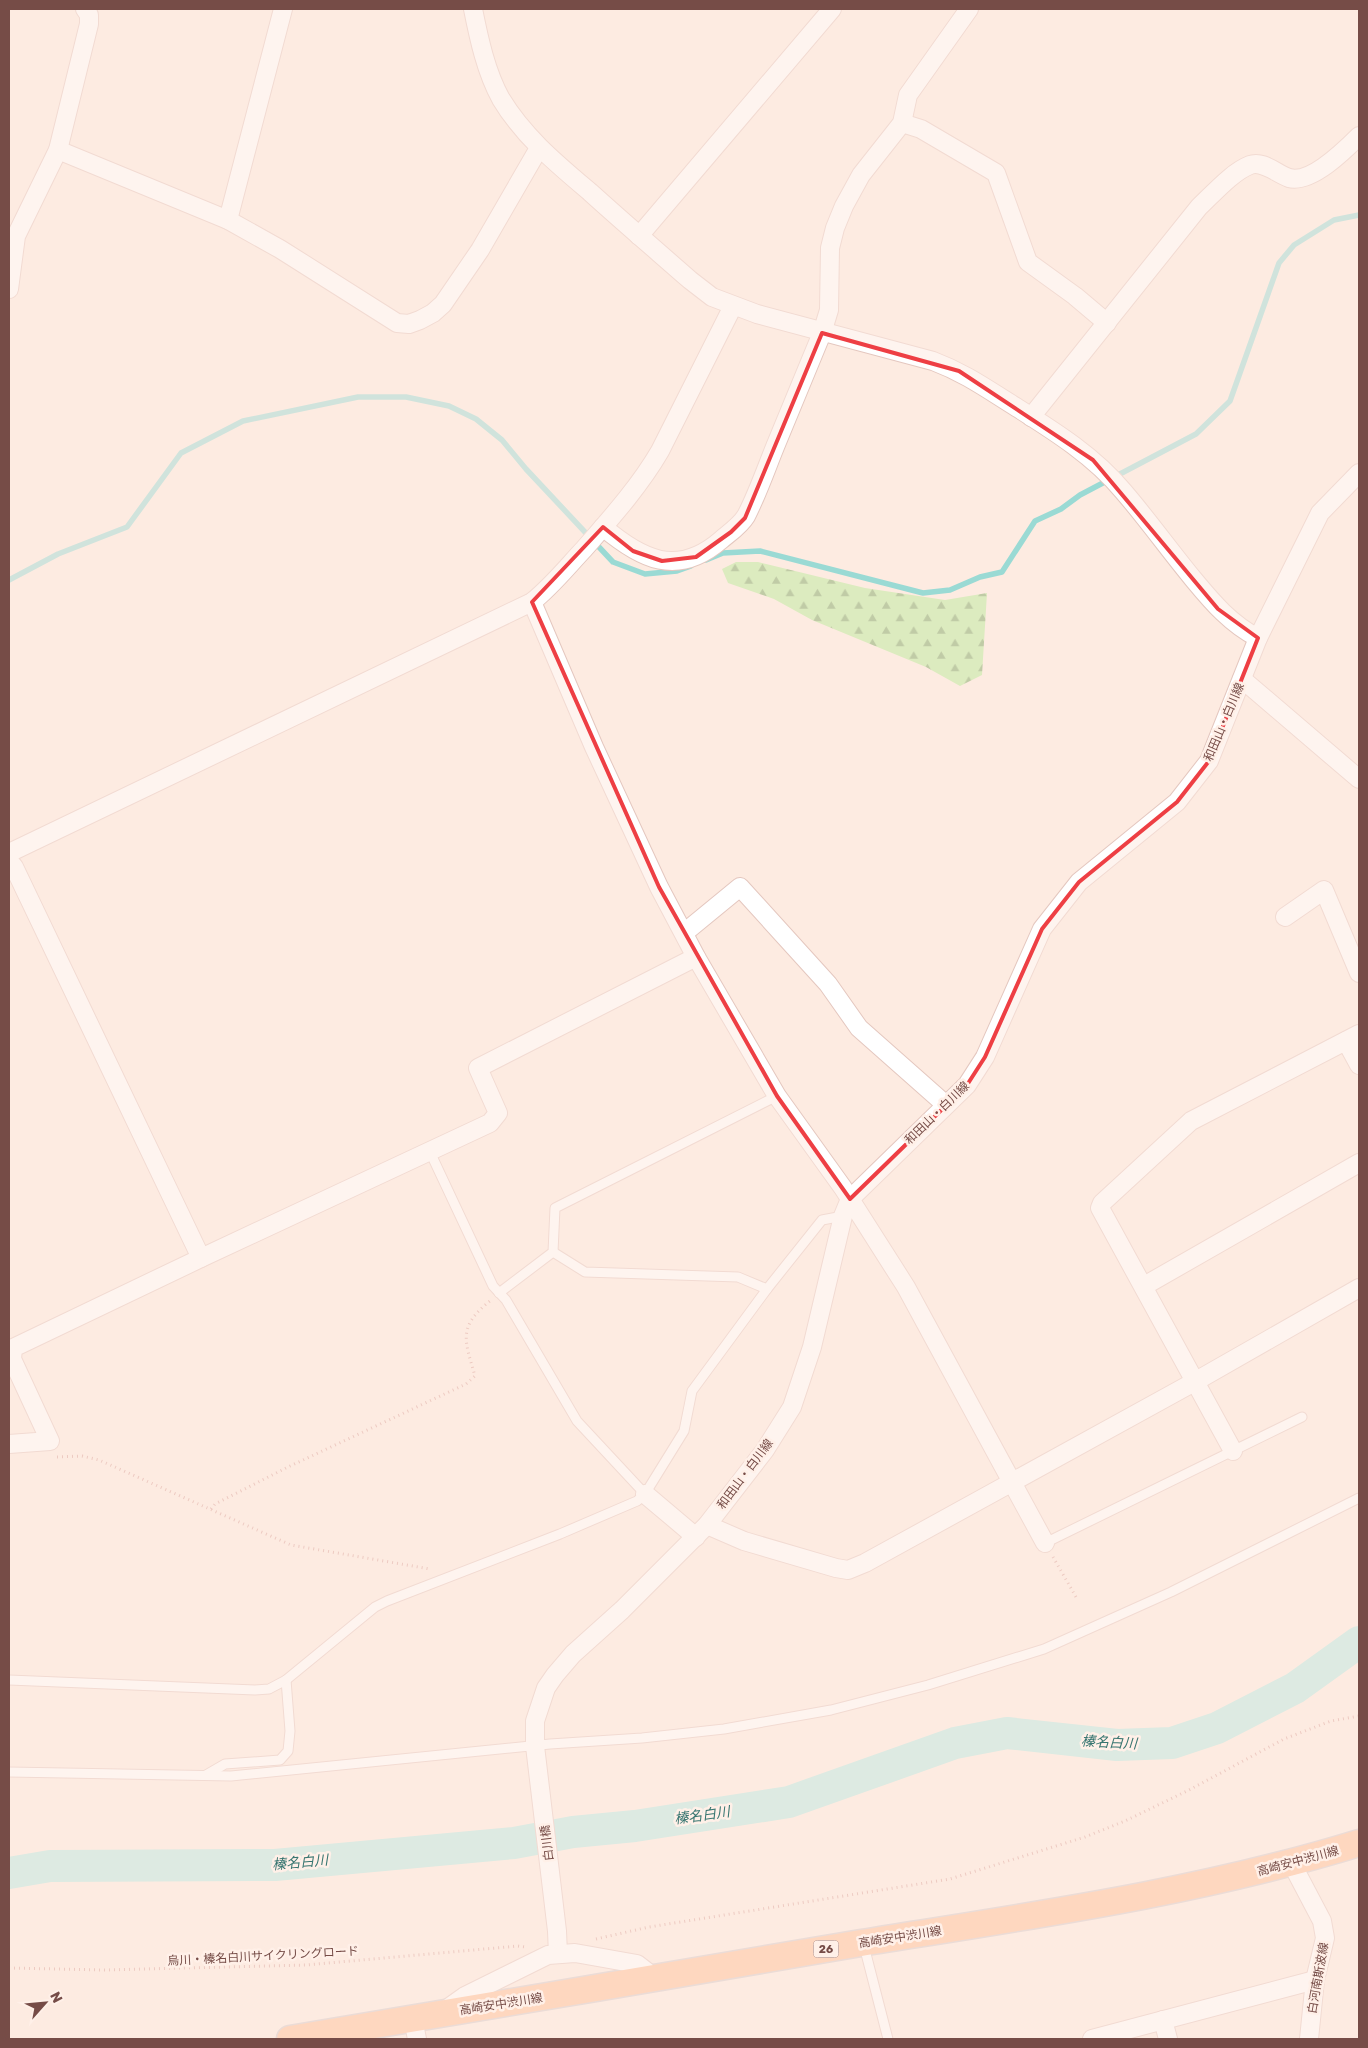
<svg xmlns="http://www.w3.org/2000/svg" width="1368" height="2048" viewBox="0 0 1368 2048" font-family="Rubik,'Noto Sans JP',sans-serif">
  <defs>
    <pattern id="forest-firs" width="22" height="20" patternUnits="userSpaceOnUse" patternTransform="scale(1.25)"><rect width="22" height="20" fill="#dcebbf"/><path d="M5 1l3.5 6h-7zM16 11l3.5 6h-7z" fill="#c0cba6"/></pattern>
  </defs>
  <rect width="100%" height="100%" fill="#fdebe1"/>
  <!-- forest -->
  <polygon fill="url(#forest-firs)" points="736,562 758,562 865,588 945,600 987,593 982,675 960,686 926,667 812,620 774,599 728,583 722,569"/>
  <g fill="none" stroke-linecap="round" stroke-linejoin="round">
    <!-- stream -->
    <g stroke="#9adad4" stroke-width="5.5">
      <polyline points="706,560 723,553 760,551 923,593 950,590 980,577 1002,572 1035,521 1061,509 1080,495 1196,434 1230,401 1279,263 1294,245 1334,220 1359,215"/>
      <polyline points="9,580 58,554 127,527 181,453 243,421 358,397 406,397 449,406 476,419 502,440 526,469 613,562 645,574 677,571 691,566"/>
    </g>
    <!-- river -->
    <polyline stroke="#b5e8e2" stroke-width="32" points="9,1873 50,1866 275,1865 514,1843 573,1832 635,1826 789,1802 955,1743 1007,1733 1117,1745 1172,1743 1217,1728 1295,1688 1359,1642"/>
    <defs>
      <g id="lane">
        <polyline points="430,1152 493,1286 506,1300 577,1421 645,1494"/>
        <polyline points="553,1252 585,1272 738,1277 767,1289"/>
        <polyline points="499,1293 553,1252 555,1208 777,1096"/>
        <polyline points="1045,1543 1302,1417"/>
        <polyline points="9,1680 255,1690 269,1689 286,1680 375,1607 387,1601 560,1534 637,1501 645,1494 684,1431 692,1391 767,1289 822,1220 843,1216"/>
        <polyline points="9,1772 231,1776 550,1744 642,1738 724,1729 831,1710 928,1685 1044,1649 1171,1592 1359,1498"/>
        <polyline points="206,1775 225,1764 280,1760 288,1751 290,1731 286,1680"/>
        <polyline points="864,1946 888,2039"/>
      </g>
      <g id="street">
        <path d="M 473,9 C 479,39 486,72 501,99 C 524,137 557,164 590,192 C 623,222 657,251 690,280 L 712,297 L 757,314 L 933,361 C 965,373 987,389 1016,407 C 1054,431 1094,456 1123,491 C 1148,520 1170,551 1194,580 C 1213,603 1231,624 1258,638"/>
        <polyline points="902,123 921,129 996,173 1028,262 1075,296 1107,323"/>
        <polyline points="58,150 228,220 280,249 397,323 409,324 420,320 433,313 443,304 480,250 539,148"/>
        <polyline points="228,220 283,9"/>
        <polyline points="639,236 832,9"/>
        <polyline points="9,289 16,236 58,150 89,24 89,15 85,9"/>
        <path d="M 1031,417 L 1199,207 C 1213,194 1232,172 1250,165 C 1263,160 1277,174 1289,178 C 1311,184 1345,150 1359,136"/>
        <path d="M 603,527 C 641,559 677,578 721,540 C 729,533 740,526 746,516 C 758,493 767,466 777,442 C 792,406 807,369 822,333 L 829,310 L 830,248 L 835,228 L 844,206 L 861,175 L 902,123 L 908,95 L 969,9"/>
        <polyline points="532,602 594,747 659,887 696,957 777,1096 843,1188 906,1287 1045,1543"/>
        <polyline points="1242,679 1359,779"/>
        <path d="M 9,853 L 532,602 C 552,586 567,567 584,549 C 611,518 639,487 660,451 L 733,306"/>
        <polyline points="9,861 14,867 201,1258"/>
        <polyline points="1285,917 1324,890 1359,973"/>
        <polyline points="684,933 740,887 828,984 859,1028 946,1105"/>
        <polyline points="1346,1041 1359,1065"/>
        <polyline points="1144,1286 1359,1163"/>
        <polyline points="9,1444 50,1441 12,1359 13,1348 201,1258 490,1123 498,1113 478,1068 696,957"/>
        <polyline points="1233,1451 1100,1208 1102,1203 1191,1121 1359,1034"/>
        <polyline points="645,1494 696,1537"/>
        <polyline points="707,1525 744,1541 836,1568 848,1570 865,1563 1196,1381 1359,1288"/>
        <polyline points="1292,1864 1322,1921 1325,1938 1315,1980 1309,2039"/>
        <polyline points="558,1954 557,1931 535,1746 535,1721 546,1688 555,1675 573,1654 622,1610 707,1525 765,1450 792,1407 812,1347 843,1216 850,1199 967,1085 985,1057 1042,929 1079,882 1177,802 1209,761 1258,638 1320,513 1359,473"/>
        <polyline points="444,2011 465,1996 548,1955 575,1953 637,1964 655,1978"/>
        <polyline points="413,2019 417,2039"/>
        <polyline points="1163,2020 1168,2039"/>
        <polyline points="1092,2039 1315,1980"/>
      </g>
      <path id="primary" d="M 290,2039 C 480,2008 671,1975 861,1943 C 1029,1916 1197,1893 1359,1843"/>
    </defs>
    <!-- lane casing -->
    <use href="#lane" stroke="#e4c7bf" stroke-width="11"/>
    <!-- street casing -->
    <use href="#street" stroke="#e4c7bf" stroke-width="20"/>
    <!-- primary casing -->
    <use href="#primary" stroke="#d6c9c8" stroke-width="29"/>
    <!-- path -->
    <g stroke="#d9a39a" stroke-width="3" stroke-dasharray="1 4" stroke-linecap="butt">
      <polyline points="57,1457 82,1456 99,1460 291,1545 430,1569"/>
      <path d="M 211,1509 L 215,1504 L 288,1467 L 466,1384 L 475,1376 C 465,1341 457,1327 490,1301"/>
      <polyline points="1053,1557 1076,1597"/>
      <polyline points="596,1939 649,1927 950,1879 1085,1837 1125,1821 1189,1790 1284,1739 1331,1721 1359,1716"/>
      <polyline points="9,1968 104,1970 306,1965 518,1946 525,1947"/>
    </g>
    <!-- lane -->
    <use href="#lane" stroke="#fff" stroke-width="9"/>
    <!-- street -->
    <use href="#street" stroke="#fff" stroke-width="18"/>
    <!-- primary -->
    <use href="#primary" stroke="#ffbe96" stroke-width="26"/>
  </g>
  <!-- marked area -->
  <path d="M0 0H1368V2048H0ZM 822,333 L 959,371 L 1093,460 L 1218,609 L 1258,638 L 1209,761 L 1177,802 L 1079,882 L 1042,929 L 985,1057 L 967,1085 L 850,1199 L 777,1096 L 659,887 L 532,602 L 603,527 L 633,551 L 662,561 L 696,557 L 731,532 L 745,518 Z" fill="#fdebe1" fill-opacity=".55" fill-rule="evenodd"/>
  <path fill="none" stroke="#ee3f44" stroke-width="4" stroke-linejoin="round" d="M 822,333 L 959,371 L 1093,460 L 1218,609 L 1258,638 L 1209,761 L 1177,802 L 1079,882 L 1042,929 L 985,1057 L 967,1085 L 850,1199 L 777,1096 L 659,887 L 532,602 L 603,527 L 633,551 L 662,561 L 696,557 L 731,532 L 745,518 Z"/>
  <g text-anchor="middle" stroke-width="5" stroke-linejoin="round" paint-order="stroke">
    <!-- shield labels -->
    <rect fill="#fff0e8" stroke="#9f7d77" stroke-width="1" x="813.5" y="1940.5" width="25" height="17" rx="4"/>
    <g font-size="11" font-weight="bold" fill="#764c47">
      <text x="826" y="1953">26</text>
    </g>
    <!-- street labels -->
    <g font-size="12" fill="#764c47" stroke="#fff0e8">
      <text transform="translate(1224 722) rotate(-67)" y="4">和田山・白川線</text>
      <text transform="translate(937 1113) rotate(-44)" y="4">和田山・白川線</text>
      <text transform="translate(745 1474) rotate(-53)" y="4">和田山・白川線</text>
      <text transform="translate(547 1843) rotate(-97)" y="4">白川橋</text>
      <text transform="translate(1298 1861) rotate(-15)" y="4">高崎安中渋川線</text>
      <text transform="translate(900 1937) rotate(-9)" y="4">高崎安中渋川線</text>
      <text transform="translate(263 1956) rotate(-3)" y="4">烏川・榛名白川サイクリングロード</text>
      <text transform="translate(1318 1978) rotate(-80)" y="4">白河南斯波線</text>
      <text transform="translate(501 2004) rotate(-9)" y="4">高崎安中渋川線</text>
    </g>
    <!-- water labels -->
    <g font-size="14" font-style="italic" fill="#377570" stroke="#fff0e8">
      <text transform="translate(1109 1742) rotate(3)" y="5">榛名白川</text>
      <text transform="translate(702 1815) rotate(-8)" y="5">榛名白川</text>
      <text transform="translate(300 1862) rotate(-5)" y="5">榛名白川</text>
    </g>
  </g>
  <!-- border -->
  <rect width="1368" height="2048" fill="none" stroke="#764c47" stroke-width="20"/>
  <!-- north arrow -->
  <g transform="translate(45 2003) rotate(63)" stroke="#fff0e8" stroke-width="4" paint-order="stroke">
  <path d="M0-4L9 19L0 12L-9 19Z" fill="#764c47"/>
  <text y="-8" font-size="14" font-weight="bold" text-anchor="middle" fill="#764c47">N</text>
  </g>
</svg>
